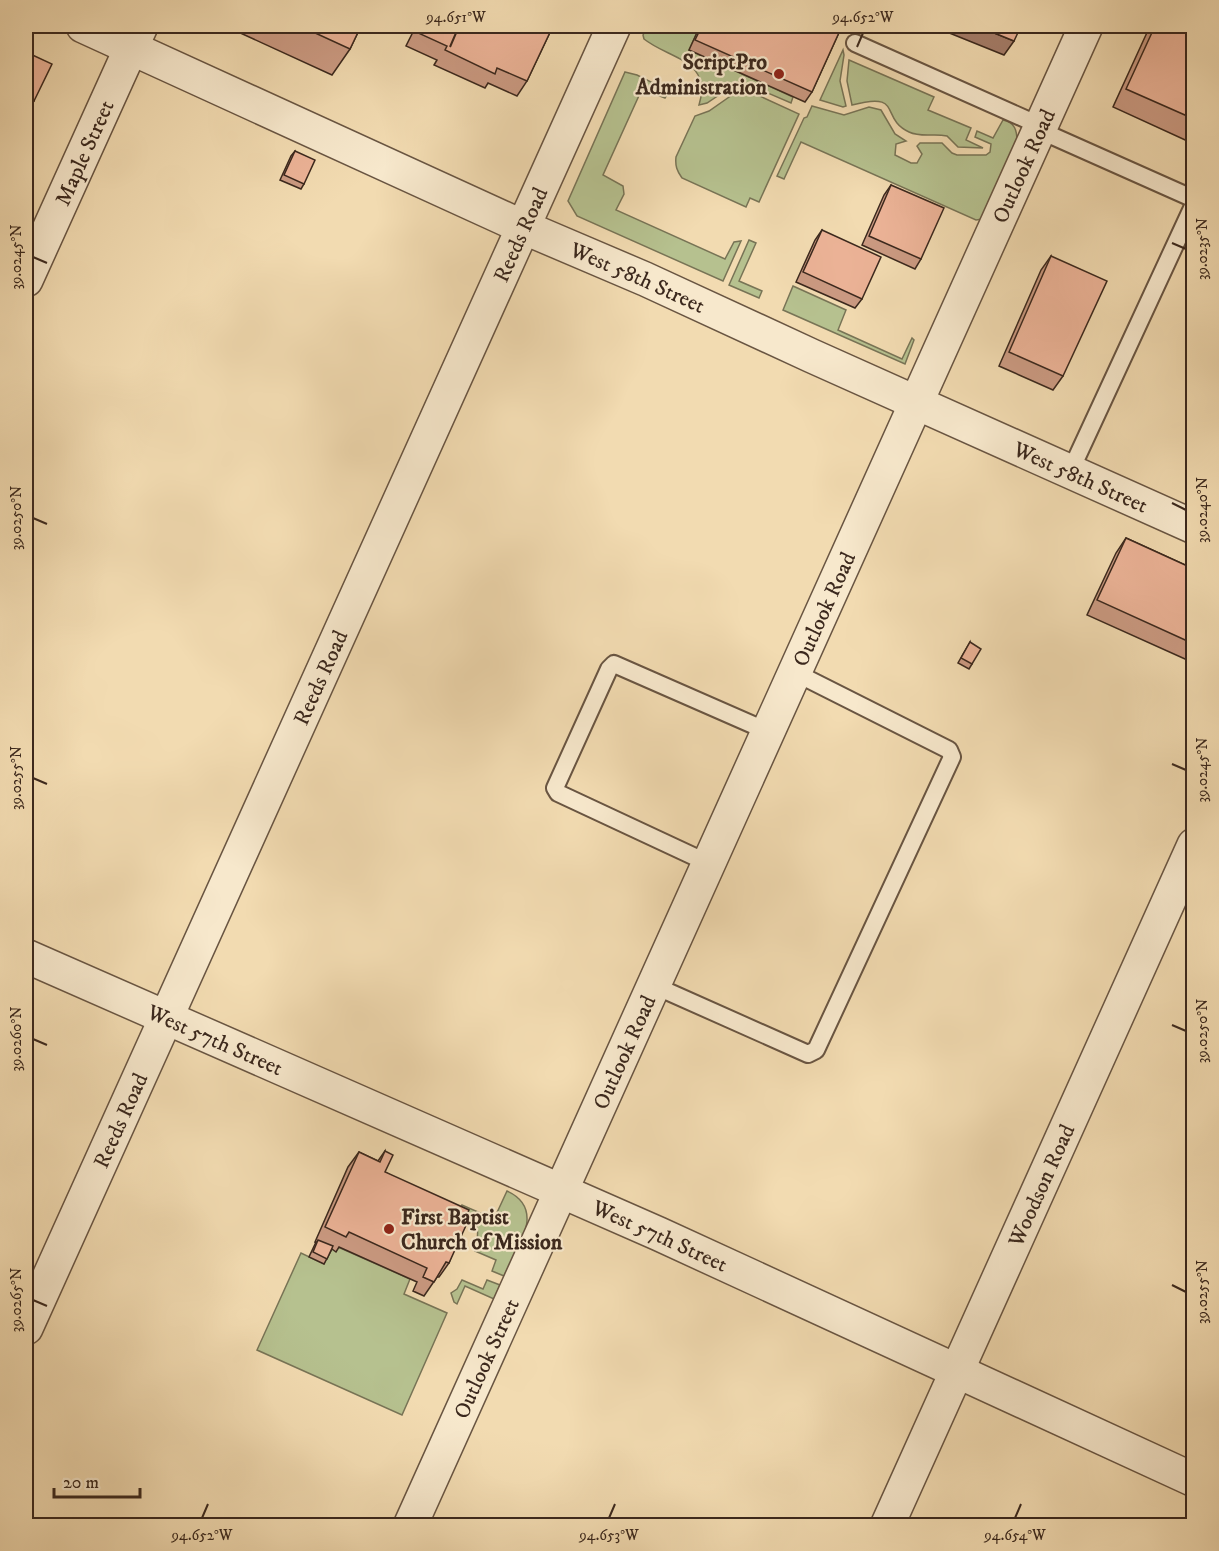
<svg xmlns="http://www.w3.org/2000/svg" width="1219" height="1551" viewBox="0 0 1219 1551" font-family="'IM FELL DW Pica',serif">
  <rect width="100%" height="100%" fill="#f2dbb1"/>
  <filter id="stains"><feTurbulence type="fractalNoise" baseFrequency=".00333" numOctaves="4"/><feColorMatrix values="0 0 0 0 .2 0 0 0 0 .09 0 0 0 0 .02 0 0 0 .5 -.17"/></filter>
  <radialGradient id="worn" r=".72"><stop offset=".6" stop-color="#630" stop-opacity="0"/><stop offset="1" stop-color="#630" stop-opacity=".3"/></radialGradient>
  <!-- green -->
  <g fill="#b6c18f" stroke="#787456" stroke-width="1.5">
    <path d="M 648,26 L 700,26 L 689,50 L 793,97 L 791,103 L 740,81 L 707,103 L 699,105 C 713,60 669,59 644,39 L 643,35 Z"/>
    <polygon points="843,50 844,55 840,81 846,106 843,107 820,100"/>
    <path d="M 849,60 L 934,97 L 928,110 L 971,128 L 966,140 L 983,148 L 958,147 L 947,136 C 933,133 922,138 909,132 C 879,118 904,91 852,105 L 847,81 Z"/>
    <polygon points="625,72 637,75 669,91 665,98 642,89 603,175 623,186 624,194 616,210 725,259 734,242 741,241 723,281 577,216 568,201"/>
    <path d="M 742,88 L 799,114 L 759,202 L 750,198 L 746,207 L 682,178 C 677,171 675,166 676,157 L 695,116 L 709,111 Z"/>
    <path d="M 812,106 L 844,115 L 869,107 L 881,110 L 895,134 L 906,141 L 896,144 L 895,155 L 911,163 L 917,163 L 922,154 L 917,146 L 920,143 L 942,143 L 952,153 L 957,155 L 986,155 L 990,152 L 991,144 L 975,137 L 977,131 L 993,138 L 1003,120 C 1015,122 1017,131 1017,141 L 983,219 L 976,220 L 801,142 L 784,179 L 777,176 L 804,118 L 807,117 Z"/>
    <polygon points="749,240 756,243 739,281 762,291 759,298 729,285"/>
    <polygon points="793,286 846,310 838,330 902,359 912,338 914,340 905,364 783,310"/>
    <path d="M 507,1191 C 547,1209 517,1249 504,1276 L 492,1271 L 496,1260 L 475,1251 C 480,1229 480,1222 460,1211 L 462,1205 L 494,1219 Z"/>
    <polygon points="338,1247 410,1279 404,1294 447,1313 402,1415 257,1350 301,1253 324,1264 331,1249"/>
    <polygon points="462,1280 483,1289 487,1280 500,1285 494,1299 465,1286 457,1304 454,1302 451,1293 457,1289"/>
  </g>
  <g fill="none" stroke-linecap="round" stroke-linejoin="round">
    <defs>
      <g id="service">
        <polyline points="855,43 1041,126"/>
        <polyline points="1039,130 1194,199"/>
        <polyline points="1070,472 1194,204"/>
        <polyline points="708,863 558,793 555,788 609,669 614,664 767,731"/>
        <polyline points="653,985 808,1054 816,1050 952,757 949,750 794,672"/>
      </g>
      <g id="minor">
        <path id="s1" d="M 83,26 L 523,227 L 645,279 L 812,356 L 1194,527"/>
        <path id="s2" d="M 26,280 L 141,26"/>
        <path id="s3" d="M 26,956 L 659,1234 L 1194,1480"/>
        <path id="s4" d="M 26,1328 L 614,26"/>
        <path id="s5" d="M 410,1526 L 1086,26"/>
        <path id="s6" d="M 887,1526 L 1194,845"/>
      </g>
    </defs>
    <!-- service casing -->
    <use href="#service" stroke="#695542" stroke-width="20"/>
    <!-- minor casing -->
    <use href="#minor" stroke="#695542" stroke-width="36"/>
    <!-- service -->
    <use href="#service" stroke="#f7e8cc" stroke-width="16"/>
    <!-- minor -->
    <use href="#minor" stroke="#f7e8cc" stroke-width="33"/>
  </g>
  <!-- wall -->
  <g fill="#cb9a82" stroke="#3b281d" stroke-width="1.5">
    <polygon points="225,26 361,26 350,49 332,75"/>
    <polygon points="416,26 553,26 527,81 517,96 488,83 485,88 434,65 437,60 406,46"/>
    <polygon points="700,26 842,26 812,92 805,102 689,50"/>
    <polygon points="1150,26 1194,26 1194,144 1113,107"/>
    <polygon points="26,52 34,101 27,111 26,111"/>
    <polygon points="295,151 304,184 301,189 280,180 291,156"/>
    <polygon points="891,185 921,259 915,269 862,245 884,195"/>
    <polygon points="822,230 862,299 855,308 796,282 815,240"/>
    <polygon points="1051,256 1063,376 1053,390 999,366 1041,270"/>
    <polygon points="1126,538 1194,569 1194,663 1087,615 1116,553"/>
    <polygon points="970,642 972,664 969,669 958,663"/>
    <polygon points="385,1151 385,1172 465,1219 449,1263 439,1277 437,1277 424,1296 413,1291 417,1282 339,1247 336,1252 332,1249 324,1264 309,1257 316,1242 315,1242 348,1167 359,1152 378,1161"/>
  </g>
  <!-- shaded-wall -->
  <polygon fill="#a57d6a" stroke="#3b281d" stroke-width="1.5" points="932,26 977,26 1014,41 1004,55"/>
  <!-- building -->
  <g fill="#ecb397" stroke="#3b281d" stroke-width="1.5">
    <polygon points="300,26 361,26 350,49"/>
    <polygon points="419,26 553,26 527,81 497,68 495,74 445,50 447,46 416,32"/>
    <polygon points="702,26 842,26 812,92 695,40"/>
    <polygon points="977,26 1021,26 1014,41"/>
    <polygon points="1155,26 1194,26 1194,119 1126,89"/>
    <polygon points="26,52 52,64 34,101 26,97"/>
    <polygon points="295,151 315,160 304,184 284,175"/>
    <polygon points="891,185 944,208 921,259 869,236"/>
    <polygon points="822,230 881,257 862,299 803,272"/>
    <polygon points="1051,256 1107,281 1063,376 1009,352"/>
    <polygon points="1126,538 1194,569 1194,644 1097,600"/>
    <polygon points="970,642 981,649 972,664 961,658"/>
    <polygon points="385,1151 393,1155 385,1172 469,1210 465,1219 468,1221 449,1263 446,1262 434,1282 423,1277 427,1268 349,1232 346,1237 325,1227 359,1152 380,1162"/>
    <polygon points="318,1240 333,1246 327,1259 313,1252"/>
  </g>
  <!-- ticks -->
  <path fill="none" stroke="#3b281d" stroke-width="2" d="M 450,47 L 456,33M 857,47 L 863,33M 1172,243 L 1186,249M 33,257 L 47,263M 1172,503 L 1186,510M 33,518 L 47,524M 1172,764 L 1186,770M 33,778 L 47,784M 1172,1025 L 1186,1031M 33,1039 L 47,1045M 1172,1285 L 1186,1292M 33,1300 L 47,1306M 202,1518 L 208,1504M 609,1518 L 615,1504M 1015,1518 L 1021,1504"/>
  <!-- markers -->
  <g fill="#8f2418" stroke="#f7e8cc" stroke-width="2">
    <circle cx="779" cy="74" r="6"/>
    <circle cx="389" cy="1229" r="6"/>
  </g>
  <g text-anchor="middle" stroke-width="4.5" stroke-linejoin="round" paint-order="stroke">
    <!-- poi labels -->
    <g font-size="22" font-weight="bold" fill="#3b281d" stroke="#f7e8cc" text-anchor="end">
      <text x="767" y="69">ScriptPro<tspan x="767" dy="25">Administration</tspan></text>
      <text x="401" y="1224" text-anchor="start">First Baptist<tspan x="401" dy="25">Church of Mission</tspan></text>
    </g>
    <!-- street labels -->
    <g font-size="22" fill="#3b281d" stroke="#f7e8cc">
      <text dy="8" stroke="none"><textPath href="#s2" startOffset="140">Maple Street</textPath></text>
      <text dy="8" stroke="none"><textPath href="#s5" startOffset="1492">Outlook Road</textPath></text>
      <text dy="8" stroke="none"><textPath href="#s4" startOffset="1200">Reeds Road</textPath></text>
      <text dy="8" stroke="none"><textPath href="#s1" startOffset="609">West 58th Street</textPath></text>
      <text dy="8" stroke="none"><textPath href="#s1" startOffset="1095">West 58th Street</textPath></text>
      <text dy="8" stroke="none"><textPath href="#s5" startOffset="1006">Outlook Road</textPath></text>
      <text dy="8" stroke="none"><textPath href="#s4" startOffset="714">Reeds Road</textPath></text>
      <text dy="8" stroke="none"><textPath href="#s3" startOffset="207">West 57th Street</textPath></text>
      <text dy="8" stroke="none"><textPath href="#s5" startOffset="520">Outlook Road</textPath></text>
      <text dy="8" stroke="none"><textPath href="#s4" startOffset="228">Reeds Road</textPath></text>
      <text dy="8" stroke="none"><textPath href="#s6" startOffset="374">Woodson Road</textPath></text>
      <text dy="8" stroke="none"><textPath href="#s3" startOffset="693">West 57th Street</textPath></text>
      <text dy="8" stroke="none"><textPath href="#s5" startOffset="184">Outlook Street</textPath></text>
    </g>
  </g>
  <!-- margin -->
  <rect width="1219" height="1551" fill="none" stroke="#f2dbb1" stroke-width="66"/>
  <!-- scale -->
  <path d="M54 1488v9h86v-9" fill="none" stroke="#3b281d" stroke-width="3"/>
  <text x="63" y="1488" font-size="18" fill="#3b281d" stroke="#f7e8cc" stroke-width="4.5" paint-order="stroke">20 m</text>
  <rect x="33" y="33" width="1153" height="1485" fill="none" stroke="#3b281d" stroke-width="2"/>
  <g font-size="15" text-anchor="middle" fill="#3b281d">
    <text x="456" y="22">94.651°W</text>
    <text x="863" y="22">94.652°W</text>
    <text transform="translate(1202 249) rotate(-90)" y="5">39.0235°N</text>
    <text transform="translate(16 257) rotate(-90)" y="5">39.0245°N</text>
    <text transform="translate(1202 510) rotate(-90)" y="5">39.0240°N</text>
    <text transform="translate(16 518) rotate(-90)" y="5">39.0250°N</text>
    <text transform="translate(1202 770) rotate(-90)" y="5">39.0245°N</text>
    <text transform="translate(16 778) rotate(-90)" y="5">39.0255°N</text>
    <text transform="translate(1202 1031) rotate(-90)" y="5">39.0250°N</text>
    <text transform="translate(16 1039) rotate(-90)" y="5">39.0260°N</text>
    <text transform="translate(1202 1292) rotate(-90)" y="5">39.0255°N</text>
    <text transform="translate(16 1300) rotate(-90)" y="5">39.0265°N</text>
    <text x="202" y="1540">94.652°W</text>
    <text x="609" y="1540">94.653°W</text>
    <text x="1015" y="1540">94.654°W</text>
  </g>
  <rect width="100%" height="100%" filter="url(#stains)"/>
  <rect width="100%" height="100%" fill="url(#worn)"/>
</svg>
